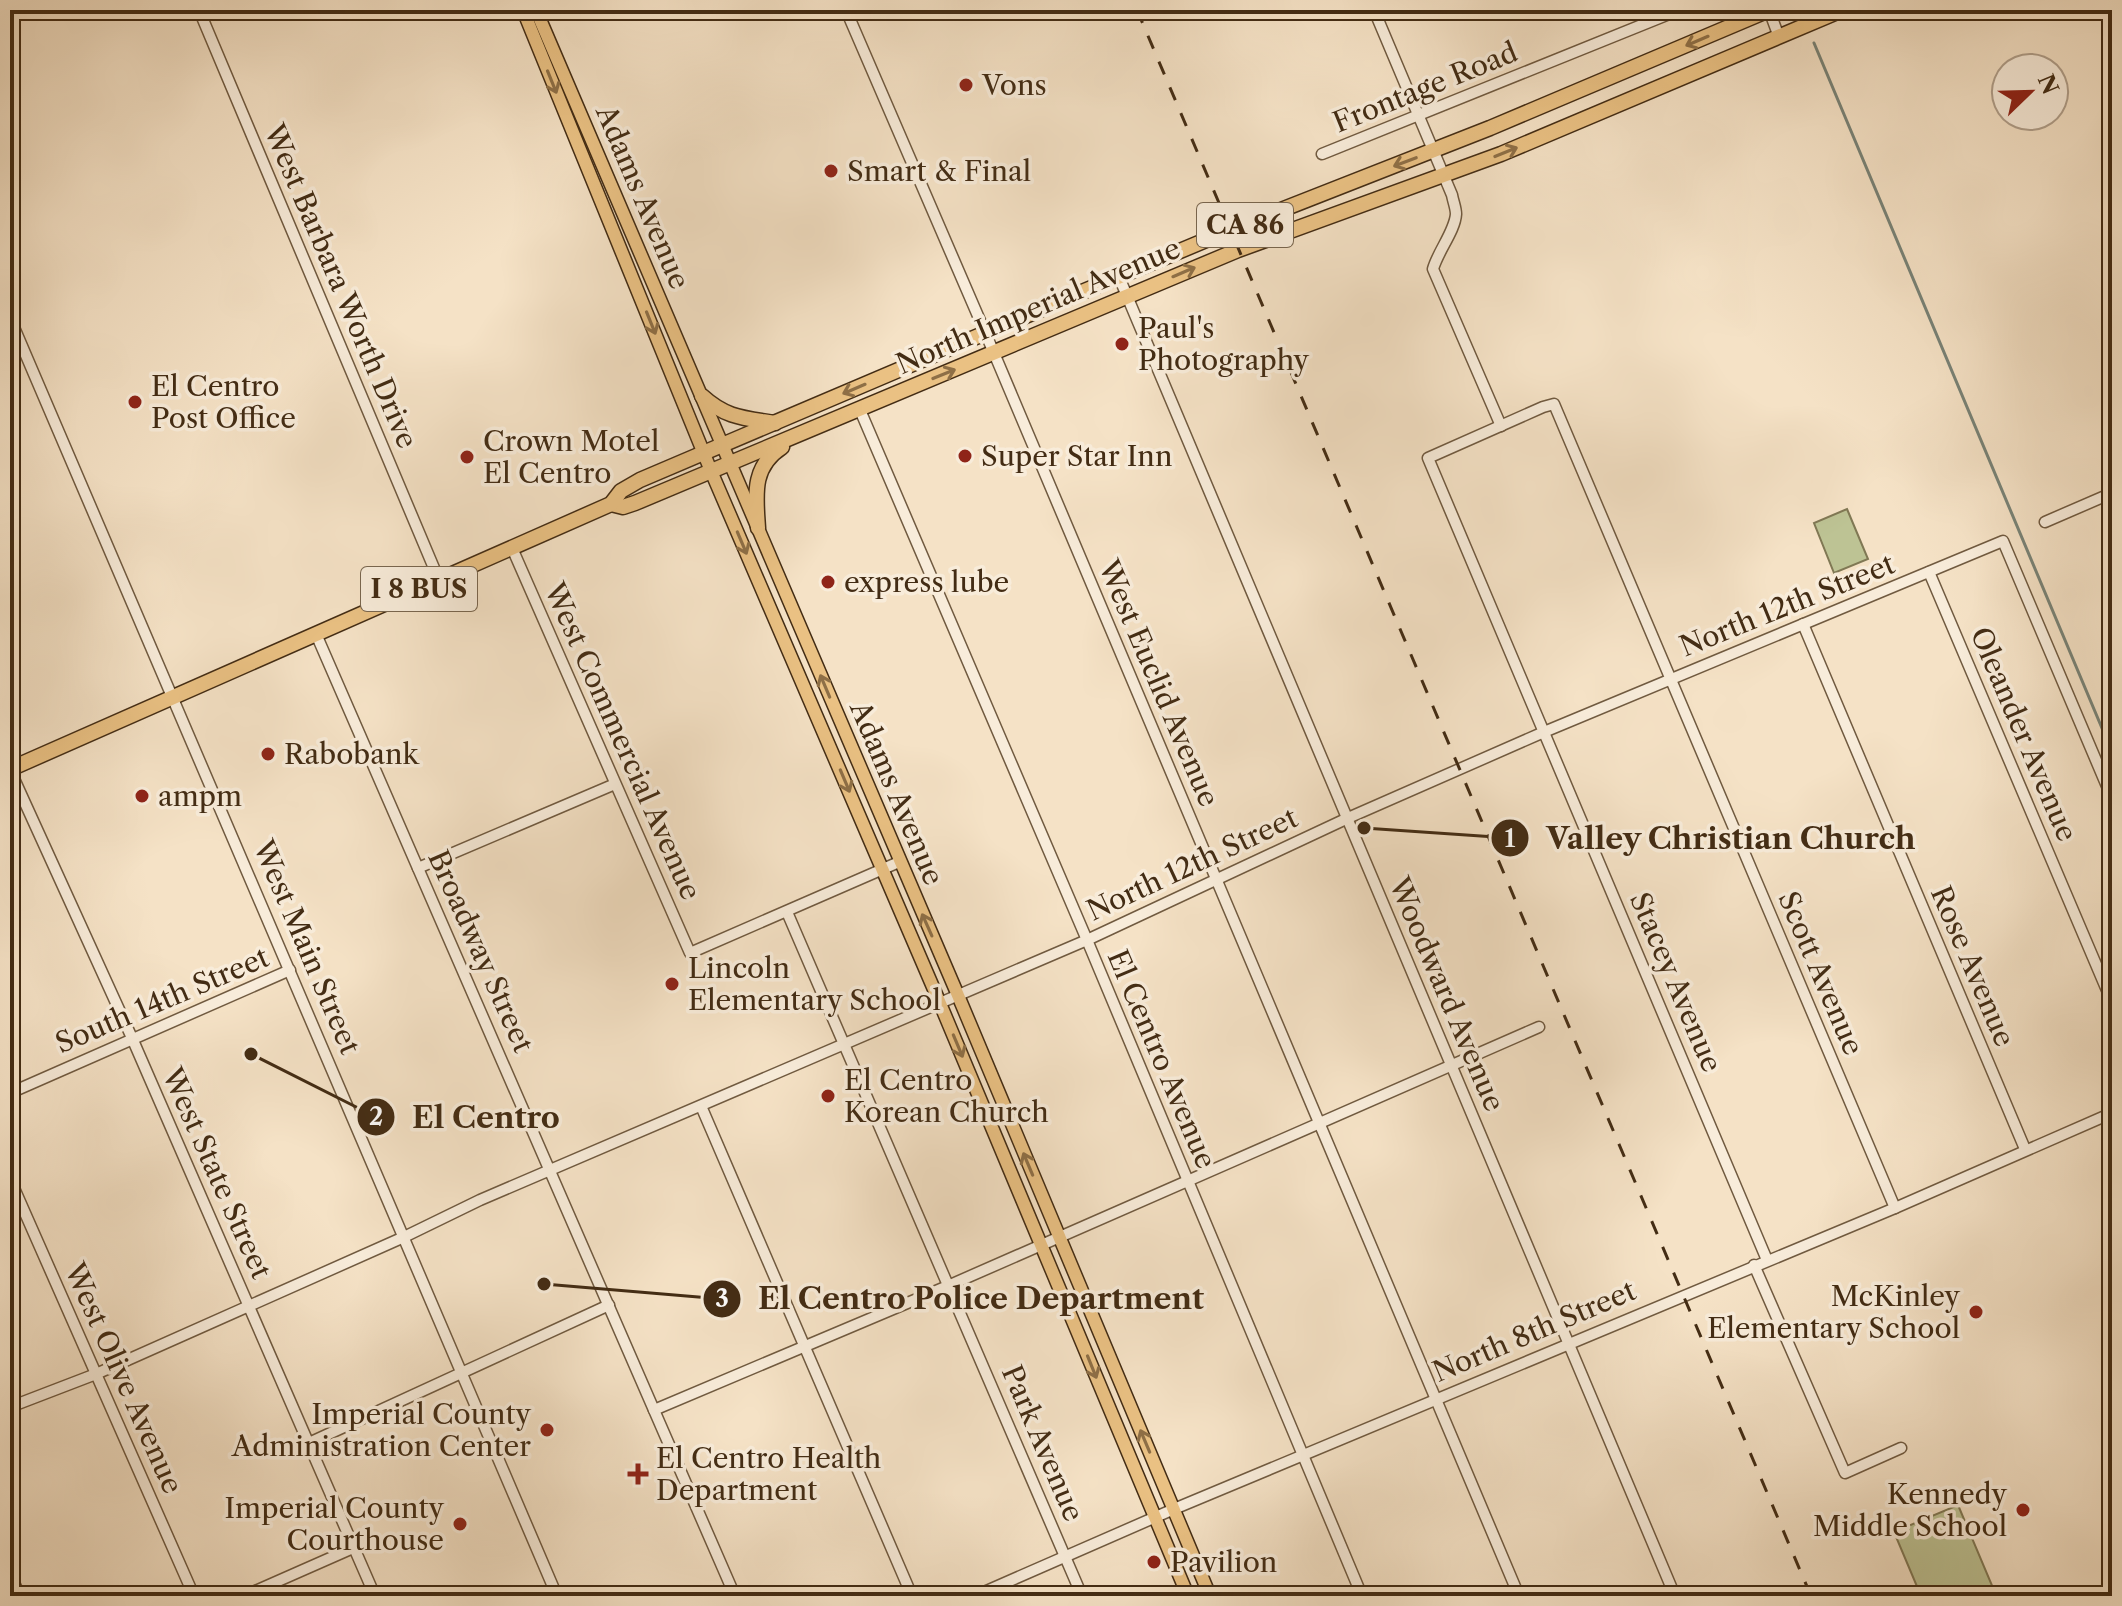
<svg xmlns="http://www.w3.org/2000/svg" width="2122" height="1606" viewBox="0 0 2122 1606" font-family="'Libre Caslon Text',serif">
  <rect width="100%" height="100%" fill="#f5e2c6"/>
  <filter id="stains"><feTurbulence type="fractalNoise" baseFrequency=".0025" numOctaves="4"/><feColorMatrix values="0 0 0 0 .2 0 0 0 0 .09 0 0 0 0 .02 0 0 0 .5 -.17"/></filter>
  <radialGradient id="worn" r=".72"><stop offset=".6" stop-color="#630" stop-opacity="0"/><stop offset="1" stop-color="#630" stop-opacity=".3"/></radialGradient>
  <!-- green -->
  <g fill="#bdc394" stroke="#807854" stroke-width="2">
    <polygon points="1847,509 1868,559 1834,573 1814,523"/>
    <polygon points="1958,1505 1996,1595 1921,1596 1894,1532"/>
  </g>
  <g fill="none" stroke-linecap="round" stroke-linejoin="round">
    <!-- stream -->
    <polyline stroke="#798377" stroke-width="3" points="1814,43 2112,752"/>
    <defs>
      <g id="minor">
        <polyline points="199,10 439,580"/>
        <polyline points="846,10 994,353 1519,1596"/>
        <path d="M 1374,10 L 1452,195 C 1453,201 1456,208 1456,214 C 1455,231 1438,251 1433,269 L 1501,426"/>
        <polyline points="1769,10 1779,37"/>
        <polyline points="2110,10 2112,15"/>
        <polyline points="1322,154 1679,10"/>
        <polyline points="1119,277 1675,1596"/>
        <polyline points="10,318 557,1596"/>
        <polyline points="860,410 1087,940 1362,1596"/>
        <polyline points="2045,522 2112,493"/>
        <polyline points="512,548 690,953 899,862"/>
        <polyline points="1929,572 2112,1002"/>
        <polyline points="1803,624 2025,1149"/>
        <polyline points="316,634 735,1596"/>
        <polyline points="10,770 132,1038 375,1596"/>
        <polyline points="418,868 615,784"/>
        <polyline points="787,912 1082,1596"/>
        <polyline points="10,1093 290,970"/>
        <polyline points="701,1106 912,1596"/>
        <polyline points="10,1179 194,1596"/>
        <polyline points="1767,1260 1428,458 1543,407 1554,404 1895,1208"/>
        <polyline points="1754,1265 1845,1473 1901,1448"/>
        <polyline points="10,1407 96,1374 404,1237 480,1200 1087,940 1348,818 1544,732 2003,541 2112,798"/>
        <polyline points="654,1410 950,1285 1539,1027"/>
        <polyline points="309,1443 609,1305"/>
        <polyline points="10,1574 20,1596"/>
        <polyline points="244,1596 353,1548"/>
        <polyline points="975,1596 1174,1509 1895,1208 2112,1113"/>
        <polyline points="1730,1596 1737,1593"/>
      </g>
      <g id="major">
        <polyline points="523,10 711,471 939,1001 1188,1596"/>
        <polyline points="536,10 957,993 1210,1596"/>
      </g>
      <g id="highway">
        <path d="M 702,396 C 726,418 744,418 775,423"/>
        <polyline points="611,504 623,507 635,503 1238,250 1501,154 1842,10"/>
        <path d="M 758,528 C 756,496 751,467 782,447"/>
        <polyline points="10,769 611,504 621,491 640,480 1070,297 1230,230 1490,128 1769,10"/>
      </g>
    </defs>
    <!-- minor casing -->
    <use href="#minor" stroke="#705a40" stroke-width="13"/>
    <!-- major casing -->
    <use href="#major" stroke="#432c14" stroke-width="15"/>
    <!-- highway casing -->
    <use href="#highway" stroke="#432c14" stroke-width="17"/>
    <!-- minor -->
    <use href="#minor" stroke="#f8ecda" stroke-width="10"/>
    <!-- major -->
    <use href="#major" stroke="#eac183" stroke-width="12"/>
    <!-- highway -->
    <use href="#highway" stroke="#eac183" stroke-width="14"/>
    <!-- rail -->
    <polyline stroke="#432c14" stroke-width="3" stroke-dasharray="14 14" stroke-linecap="butt" points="1137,10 1811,1596"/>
  </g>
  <!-- one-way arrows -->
  <defs><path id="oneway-shaft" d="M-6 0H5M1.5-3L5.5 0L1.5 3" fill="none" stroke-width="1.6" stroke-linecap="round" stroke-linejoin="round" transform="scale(2)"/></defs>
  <g stroke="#8e6f46">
    <use href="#oneway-shaft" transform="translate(1697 41) rotate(157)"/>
    <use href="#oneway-shaft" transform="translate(552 82) rotate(68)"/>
    <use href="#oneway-shaft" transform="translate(1506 152) rotate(-22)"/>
    <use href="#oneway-shaft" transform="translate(1405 162) rotate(159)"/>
    <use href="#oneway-shaft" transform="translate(1184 272) rotate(-23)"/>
    <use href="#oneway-shaft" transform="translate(651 323) rotate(68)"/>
    <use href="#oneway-shaft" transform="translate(944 374) rotate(-22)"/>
    <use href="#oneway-shaft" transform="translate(854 389) rotate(157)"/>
    <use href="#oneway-shaft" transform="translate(742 543) rotate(67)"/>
    <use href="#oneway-shaft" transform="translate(825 686) rotate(-113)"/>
    <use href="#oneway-shaft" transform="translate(845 781) rotate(67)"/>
    <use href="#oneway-shaft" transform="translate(927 925) rotate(-114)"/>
    <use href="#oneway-shaft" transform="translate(958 1046) rotate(67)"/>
    <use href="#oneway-shaft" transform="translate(1028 1164) rotate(-113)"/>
    <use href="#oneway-shaft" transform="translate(1092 1367) rotate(68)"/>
    <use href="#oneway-shaft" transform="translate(1145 1441) rotate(-113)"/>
  </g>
  <!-- markers -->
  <g fill="#8f2418" stroke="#f8ecda" stroke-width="3">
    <circle cx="966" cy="85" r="8"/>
    <circle cx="831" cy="171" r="8"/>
    <circle cx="1122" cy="344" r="8"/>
    <circle cx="135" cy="402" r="8"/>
    <circle cx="965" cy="456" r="8"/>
    <circle cx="467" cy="457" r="8"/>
    <circle cx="828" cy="582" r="8"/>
    <circle cx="268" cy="754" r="8"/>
    <circle cx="142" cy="796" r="8"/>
    <circle cx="672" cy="984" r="8"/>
    <circle cx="828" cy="1096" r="8"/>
    <circle cx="1976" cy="1312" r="8"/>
    <circle cx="547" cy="1430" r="8"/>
    <path d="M634 1462h8v8h8v8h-8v8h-8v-8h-8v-8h8z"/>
    <circle cx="2023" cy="1510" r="8"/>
    <circle cx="460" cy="1524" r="8"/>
    <circle cx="1154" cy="1562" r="8"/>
  </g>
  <g text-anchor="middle" stroke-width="7" stroke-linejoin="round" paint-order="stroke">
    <!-- shield labels -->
    <g fill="#f8ecda" stroke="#79664f" stroke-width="2">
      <rect x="1197" y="203" width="96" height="44" rx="6"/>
      <rect x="361" y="567" width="116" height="44" rx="6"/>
    </g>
    <g font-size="26" font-weight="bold" fill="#432c14">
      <text x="1245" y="234">CA 86</text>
      <text x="419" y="598">I 8 BUS</text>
    </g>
    <!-- poi labels -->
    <g font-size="28" fill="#432c14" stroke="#f8ecda" text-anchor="start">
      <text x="982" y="95">Vons</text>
      <text x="847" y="181">Smart &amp; Final</text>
      <text x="1138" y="338">Paul's<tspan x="1138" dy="32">Photography</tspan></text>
      <text x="151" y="396">El Centro<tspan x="151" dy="32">Post Office</tspan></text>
      <text x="483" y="451">Crown Motel<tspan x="483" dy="32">El Centro</tspan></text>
      <text x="981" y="466">Super Star Inn</text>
      <text x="844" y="592">express lube</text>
      <text x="284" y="764">Rabobank</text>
      <text x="158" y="806">ampm</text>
      <text x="688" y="978">Lincoln<tspan x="688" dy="32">Elementary School</tspan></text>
      <text x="844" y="1090">El Centro<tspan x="844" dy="32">Korean Church</tspan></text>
      <text x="1960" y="1306" text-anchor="end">McKinley<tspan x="1960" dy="32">Elementary School</tspan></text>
      <text x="531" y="1424" text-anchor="end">Imperial County<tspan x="531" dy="32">Administration Center</tspan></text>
      <text x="656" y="1468">El Centro Health<tspan x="656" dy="32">Department</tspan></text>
      <text x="2007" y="1504" text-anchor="end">Kennedy<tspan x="2007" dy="32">Middle School</tspan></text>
      <text x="444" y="1518" text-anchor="end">Imperial County<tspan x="444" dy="32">Courthouse</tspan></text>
      <text x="1170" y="1572">Pavilion</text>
    </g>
    <!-- street labels -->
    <g font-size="28" fill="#432c14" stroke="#f8ecda">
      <text transform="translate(1425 87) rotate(-22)" y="10">Frontage Road</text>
      <text transform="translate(643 197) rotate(67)" y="10">Adams Avenue</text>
      <text transform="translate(341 286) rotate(67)" y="10">West Barbara Worth Drive</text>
      <text transform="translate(1038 306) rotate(-23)" y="10">North Imperial Avenue</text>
      <text transform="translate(1787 605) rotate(-22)" y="10">North 12th Street</text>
      <text transform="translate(1159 683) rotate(67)" y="10">West Euclid Avenue</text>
      <text transform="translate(2024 734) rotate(67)" y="10">Oleander Avenue</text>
      <text transform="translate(623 741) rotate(66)" y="10">West Commercial Avenue</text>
      <text transform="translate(897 793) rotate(67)" y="10">Adams Avenue</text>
      <text transform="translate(1192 864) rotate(-25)" y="10">North 12th Street</text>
      <text transform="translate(307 947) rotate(67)" y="10">West Main Street</text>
      <text transform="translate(481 951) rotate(66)" y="10">Broadway Street</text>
      <text transform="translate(1973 966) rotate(67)" y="10">Rose Avenue</text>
      <text transform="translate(1821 973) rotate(67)" y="10">Scott Avenue</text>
      <text transform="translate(1676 982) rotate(67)" y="10">Stacey Avenue</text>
      <text transform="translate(1447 994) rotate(67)" y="10">Woodward Avenue</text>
      <text transform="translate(162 1000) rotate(-23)" y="10">South 14th Street</text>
      <text transform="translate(1162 1059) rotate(67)" y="10">El Centro Avenue</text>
      <text transform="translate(217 1173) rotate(66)" y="10">West State Street</text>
      <text transform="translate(1534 1331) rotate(-23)" y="10">North 8th Street</text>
      <text transform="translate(124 1378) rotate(66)" y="10">West Olive Avenue</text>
      <text transform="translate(1043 1443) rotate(67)" y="10">Park Avenue</text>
    </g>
  </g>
  <!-- callouts -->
  <path fill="none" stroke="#432c14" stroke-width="3" d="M1364 828L1510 838M251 1054L376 1117M544 1284L722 1299"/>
  <g fill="#432c14" stroke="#f8ecda" stroke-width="3">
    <circle cx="1364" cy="828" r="8"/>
    <circle cx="251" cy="1054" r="8"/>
    <circle cx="544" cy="1284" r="8"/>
    <circle cx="1510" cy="838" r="20"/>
    <circle cx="376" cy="1117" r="20"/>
    <circle cx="722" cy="1299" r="20"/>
  </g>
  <g font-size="24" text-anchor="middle" font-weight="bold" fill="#fff">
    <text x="1510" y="847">1</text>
    <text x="376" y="1125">2</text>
    <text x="722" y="1307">3</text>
  </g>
  <g font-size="30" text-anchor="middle" font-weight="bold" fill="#432c14" stroke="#f8ecda" stroke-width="7" stroke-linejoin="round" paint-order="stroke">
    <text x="1731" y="849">Valley Christian Church</text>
    <text x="486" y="1128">El Centro</text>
    <text x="981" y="1309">El Centro Police Department</text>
  </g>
  <!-- margin -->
  <rect width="2122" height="1606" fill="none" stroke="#f5e2c6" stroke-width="40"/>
  <rect x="12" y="12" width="2098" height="1582" fill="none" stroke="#432c14" stroke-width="4"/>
  <rect x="20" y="20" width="2082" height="1566" fill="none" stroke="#432c14" stroke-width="2"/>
  <!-- north arrow -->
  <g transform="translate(2030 92) rotate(67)"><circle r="38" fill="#f8ecda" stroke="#b09f8b" stroke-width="2"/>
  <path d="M0-6L14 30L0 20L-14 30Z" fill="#8f2418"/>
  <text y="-12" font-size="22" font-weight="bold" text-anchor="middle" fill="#432c14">N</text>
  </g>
  <rect width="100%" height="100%" filter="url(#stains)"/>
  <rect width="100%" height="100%" fill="url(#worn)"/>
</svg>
